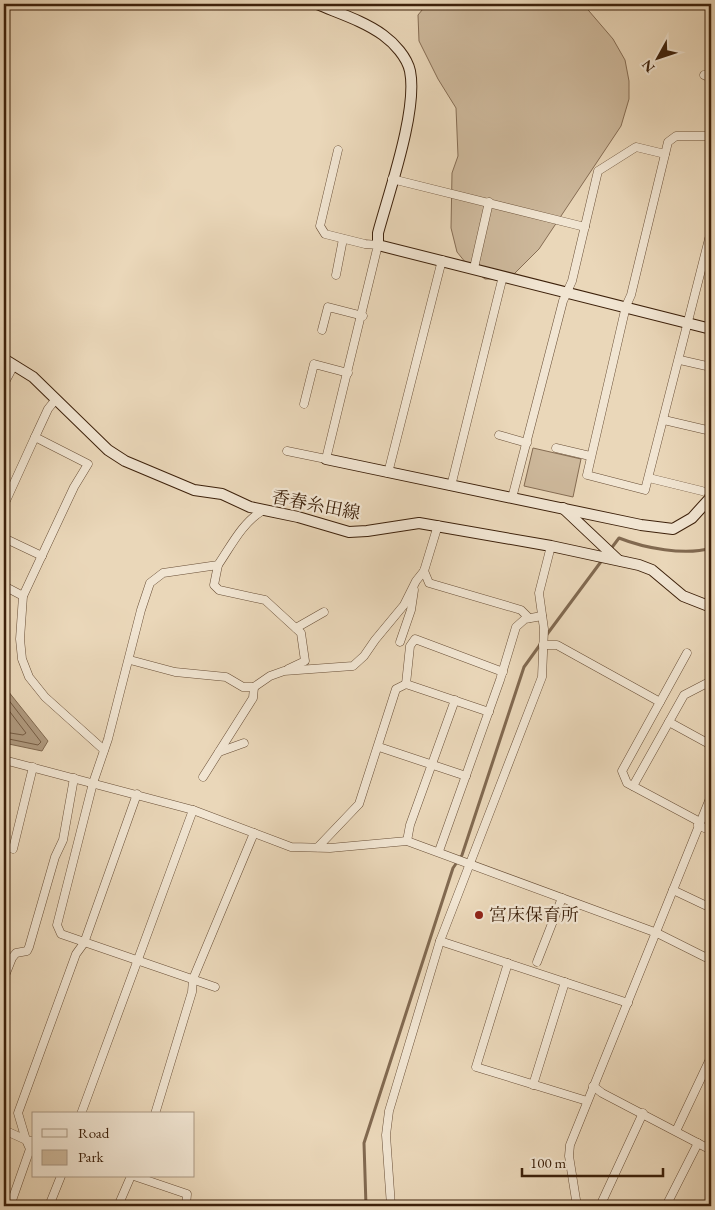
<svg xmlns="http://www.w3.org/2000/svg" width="715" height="1210" viewBox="0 0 715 1210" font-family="'EB Garamond','Noto Serif JP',serif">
  <rect width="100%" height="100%" fill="#ead7b9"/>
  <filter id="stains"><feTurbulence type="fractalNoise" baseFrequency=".004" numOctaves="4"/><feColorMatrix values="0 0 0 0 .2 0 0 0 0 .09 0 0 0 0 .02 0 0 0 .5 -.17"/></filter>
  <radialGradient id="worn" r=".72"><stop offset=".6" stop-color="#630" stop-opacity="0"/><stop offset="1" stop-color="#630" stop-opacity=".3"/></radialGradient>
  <!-- green -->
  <g fill="#cdb89b" stroke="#856c53">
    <polygon points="427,4 583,4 613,39 625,60 629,81 629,99 621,126 539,249 509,279 485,279 470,268 457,252 451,228 452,173 458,156 456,108 438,79 419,41 418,15"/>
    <polygon points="533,448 581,459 573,497 524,486"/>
  </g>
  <!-- water -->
  <polygon fill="#af997e" stroke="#816950" points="4,686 48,741 42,751 4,743"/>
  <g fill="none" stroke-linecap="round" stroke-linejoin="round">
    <!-- shore -->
    <g stroke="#765d44" stroke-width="1">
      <polyline points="4,694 41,742 38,745 4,738"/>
      <polyline points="4,704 26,733 23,735 4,732"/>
    </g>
    <!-- stream -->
    <g stroke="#816950" stroke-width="3">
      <path d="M 610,550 L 619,538 C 644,548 685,556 711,548"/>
      <polyline points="545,637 603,559"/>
      <polyline points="366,1206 364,1143 453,868 462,855 524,667 542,642"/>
    </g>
    <defs>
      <g id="street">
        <polyline points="704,75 711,78"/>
        <polyline points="711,136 676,136 668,142 631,295 626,306 587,475 645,490 711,231"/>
        <polyline points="392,179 585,227"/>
        <polyline points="474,268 489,202"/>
        <polyline points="336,275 343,239"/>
        <polyline points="322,330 328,307 363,316"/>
        <polyline points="680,360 711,367"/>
        <polyline points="4,384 14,365"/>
        <polyline points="56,399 48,409 35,437 88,464 74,487 23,596 20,639 22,659 29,677 45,697 104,750"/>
        <polyline points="304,404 314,364 348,373"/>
        <polyline points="664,420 711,431"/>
        <polyline points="499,435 527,443"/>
        <polyline points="556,448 590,456"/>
        <polyline points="287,451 326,459 378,245 365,244 325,234 320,226 338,150"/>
        <polyline points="388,473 442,260"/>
        <polyline points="649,478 702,491"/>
        <polyline points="451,486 503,276"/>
        <polyline points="512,498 563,301 572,281 598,171 636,147 665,154"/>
        <polyline points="4,505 35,437"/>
        <polyline points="4,538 42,556"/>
        <polyline points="218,565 214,585 219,590 265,600 301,633 305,661 288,669"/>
        <polyline points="424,571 429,583 521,610 529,618"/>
        <polyline points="4,586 23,596"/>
        <polyline points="296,628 324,612"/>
        <polyline points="400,642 411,610 414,590"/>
        <polyline points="543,645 557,645 660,702"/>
        <polyline points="687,653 622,771 627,783 700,822"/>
        <polyline points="130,660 175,672 226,677 243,687 254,687 270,676 284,671 353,666 364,656 375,640 404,605 416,581 424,571 438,525"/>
        <polyline points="406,684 410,646 415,639 503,672"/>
        <polyline points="669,722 711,745"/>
        <polyline points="379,747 466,776"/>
        <polyline points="219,752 244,743"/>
        <polyline points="4,760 193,810 291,847 330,848 407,841 657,933 711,960"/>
        <polyline points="203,777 253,698 254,687"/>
        <polyline points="633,786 684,695 711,681"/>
        <polyline points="698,825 711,831"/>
        <polyline points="407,841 410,825 455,700"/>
        <polyline points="318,847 359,804 396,689 406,684 489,712"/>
        <polyline points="13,849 33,767"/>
        <polyline points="439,851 500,680 516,627 525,619 542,616"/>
        <polyline points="673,890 711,908"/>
        <polyline points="440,941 628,1003"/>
        <polyline points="537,962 562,898"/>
        <polyline points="508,963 476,1067 587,1101"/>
        <polyline points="4,978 12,958 16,953 27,951 29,947 55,857 63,840 74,778"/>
        <path d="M 215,987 L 61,934 L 57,925 L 93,783 L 108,739 L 141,610 L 150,583 L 163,573 L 218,565 C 231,546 242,523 262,511"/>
        <polyline points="533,1085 565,982"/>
        <polyline points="593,1086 602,1093 711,1150"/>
        <polyline points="81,1114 193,810"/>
        <polyline points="155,1114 192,992 193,979 254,833"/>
        <polyline points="4,1130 26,1140 30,1149 10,1206"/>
        <polyline points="676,1131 711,1057"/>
        <polyline points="34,1141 26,1140 18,1113 76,954 84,943 137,794"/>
        <polyline points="134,1176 187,1194 186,1206"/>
        <polyline points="49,1206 61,1176"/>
        <polyline points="118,1206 131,1176"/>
        <polyline points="391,1206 386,1135 389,1111 440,941 542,677 544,629 539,593 551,546"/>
        <polyline points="577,1206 569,1156 570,1145 711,796"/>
        <polyline points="600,1206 643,1113"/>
        <polyline points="666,1206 698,1143"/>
      </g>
      <g id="secondary">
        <path d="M 317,4 C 338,13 364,21 383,35 C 394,43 407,57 410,71 C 418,110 389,192 378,233 L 378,245 L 711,329"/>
        <polyline points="4,359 33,377 108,450 125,461 194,490 222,494 250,507 298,517 349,532 367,531 419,523 551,546 639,565 652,570 683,596 711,607"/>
        <polyline points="326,459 641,525 673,529 692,518 711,497"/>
        <polyline points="563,508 618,560"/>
      </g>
    </defs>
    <!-- street casing -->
    <use href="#street" stroke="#684e36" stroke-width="9"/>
    <!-- secondary casing -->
    <use href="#secondary" stroke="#3d210b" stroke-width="12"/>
    <!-- street -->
    <use href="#street" stroke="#f1e5d2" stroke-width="8"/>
    <!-- secondary -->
    <use href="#secondary" stroke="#f1e5d2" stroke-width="10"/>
  </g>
  <!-- markers -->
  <circle fill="#8f2418" stroke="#f1e5d2" stroke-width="2" cx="479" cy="915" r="5"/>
  <g text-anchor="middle" stroke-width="4.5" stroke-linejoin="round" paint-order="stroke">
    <!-- street labels -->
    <g font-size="18" fill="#3d210b" stroke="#f1e5d2">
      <text transform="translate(316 505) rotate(11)" y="6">香春糸田線</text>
    </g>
    <!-- poi labels -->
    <g font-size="18" fill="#3d210b" stroke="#f1e5d2" text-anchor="start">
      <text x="489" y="921">宮床保育所</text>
    </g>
  </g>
  <!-- margin -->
  <rect width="715" height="1210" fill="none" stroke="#ead7b9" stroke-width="20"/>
  <rect x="5" y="5" width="705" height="1200" fill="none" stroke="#3d210b" stroke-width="2.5"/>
  <rect x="10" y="10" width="695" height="1190" fill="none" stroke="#3d210b"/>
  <!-- legend -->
  <rect x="32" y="1112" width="162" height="65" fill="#f1e5d2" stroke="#a99782"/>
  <rect x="42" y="1129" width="25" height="8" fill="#f1e5d2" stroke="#a99782"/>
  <text x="78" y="1138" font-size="15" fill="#3d210b">Road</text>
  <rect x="42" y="1150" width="25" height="15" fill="#cdb89b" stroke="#a99782"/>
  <text x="78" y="1162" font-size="15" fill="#3d210b">Park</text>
  <!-- north arrow -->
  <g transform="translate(658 58) rotate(230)" stroke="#f1e5d2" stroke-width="4" paint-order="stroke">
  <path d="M0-4L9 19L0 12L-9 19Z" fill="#3d210b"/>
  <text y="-8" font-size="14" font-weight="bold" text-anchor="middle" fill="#3d210b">N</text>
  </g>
  <!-- scale -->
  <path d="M522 1168v8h141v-8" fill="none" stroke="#3d210b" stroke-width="2.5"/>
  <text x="530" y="1168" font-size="15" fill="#3d210b" stroke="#f1e5d2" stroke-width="4" paint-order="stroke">100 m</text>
  <rect width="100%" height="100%" filter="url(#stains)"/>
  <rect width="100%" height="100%" fill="url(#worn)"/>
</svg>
